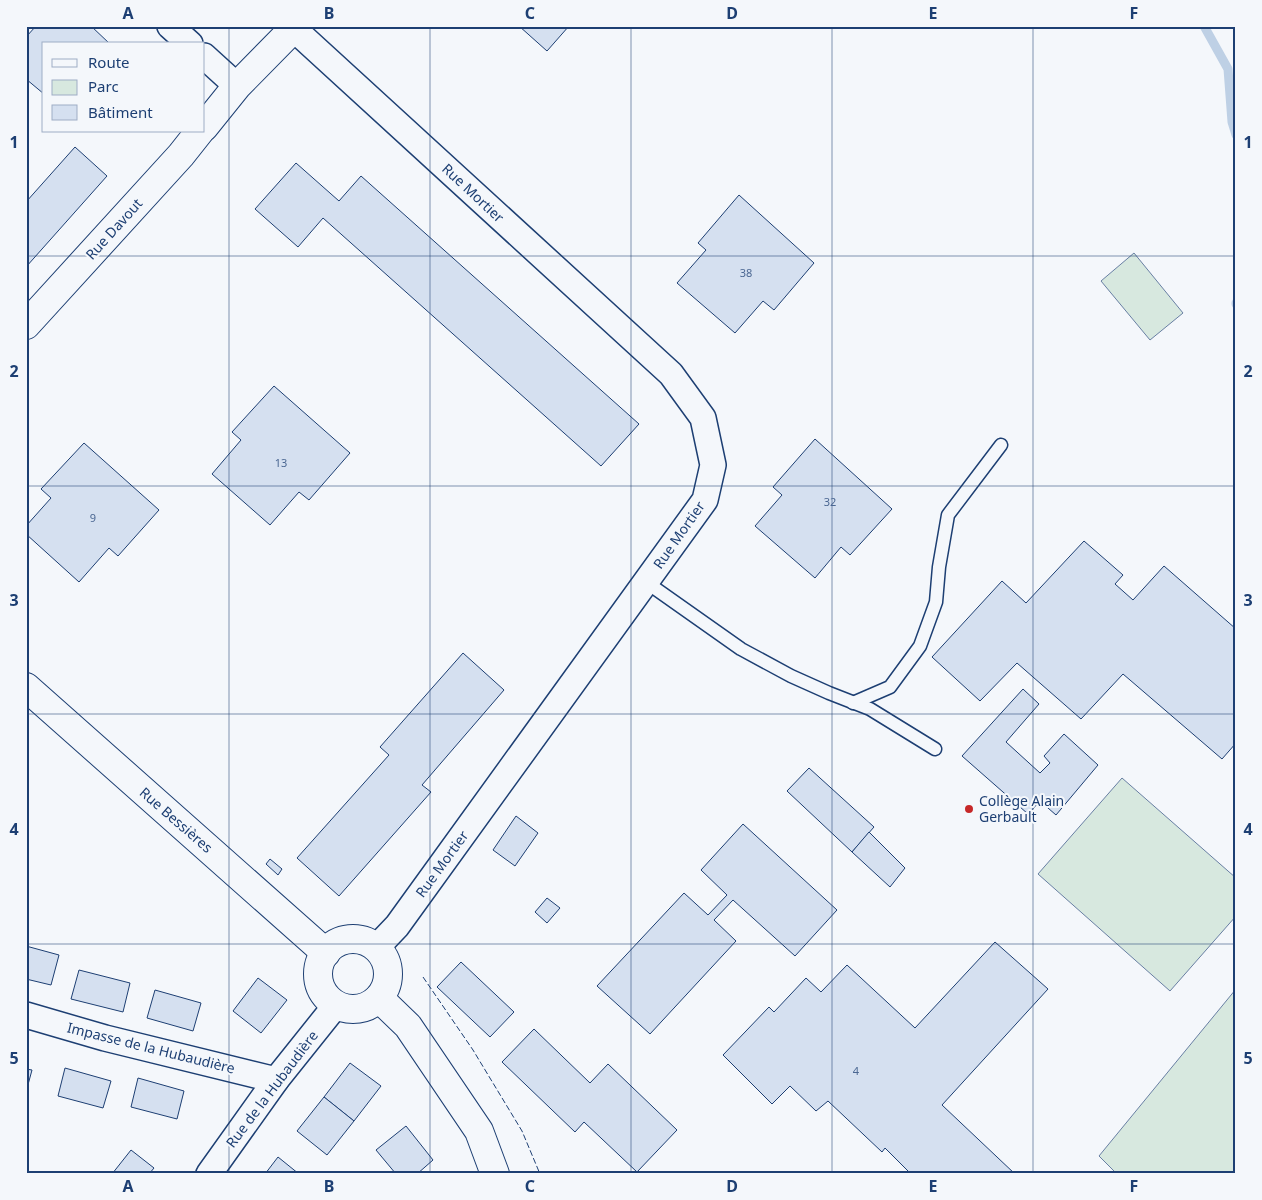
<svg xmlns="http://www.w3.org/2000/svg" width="1262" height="1200" viewBox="0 0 1262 1200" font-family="'Noto Sans',sans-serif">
  <rect width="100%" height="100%" fill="#f4f7fb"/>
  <!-- green -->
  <g fill="#d7e8df" stroke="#687fa3">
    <polygon points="1134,253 1183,313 1150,340 1101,281"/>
    <polygon points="1122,778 1236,878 1236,916 1170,991 1038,874"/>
    <polygon points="1236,989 1236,1174 1117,1174 1099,1156"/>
  </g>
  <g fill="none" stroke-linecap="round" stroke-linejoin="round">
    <!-- stream -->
    <g stroke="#bed0e5" stroke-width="9">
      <polyline points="1204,26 1228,69 1232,122 1236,135"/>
      <polyline points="1236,303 1236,304"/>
    </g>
  </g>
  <!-- building -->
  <g fill="#d5e0f0" stroke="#1d3f73">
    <polygon points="36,26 91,26 110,44 44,44 44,94 26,79 26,37"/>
    <polygon points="519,26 569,26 547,51"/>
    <polygon points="75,147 107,176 26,267 26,202"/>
    <polygon points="296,163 339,201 361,176 639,424 601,466 323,218 298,247 255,209"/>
    <polygon points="739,195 814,263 774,310 763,301 735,333 677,283 706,250 698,243"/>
    <polygon points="274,386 350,453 309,500 299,492 270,525 212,474 241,440 232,432"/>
    <polygon points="815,439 892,509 850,555 841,547 815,578 755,526 782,495 773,487"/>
    <polygon points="84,443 159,510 118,556 109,548 79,582 26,534 26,526 51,498 41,489"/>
    <polygon points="1084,541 1123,575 1115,584 1133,600 1164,566 1236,629 1236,743 1222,759 1123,674 1081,719 1017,663 980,701 932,657 1002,581 1026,603"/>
    <polygon points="463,653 504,690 422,785 431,792 339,896 297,858 389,755 380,747"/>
    <polygon points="1023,689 1039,704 1006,742 1040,773 1050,763 1044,756 1064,734 1098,765 1056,815 1040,801 1028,814 962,756"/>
    <polygon points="809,768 874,827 852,852 787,791"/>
    <polygon points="516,816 538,833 515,866 493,850"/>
    <polygon points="743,824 837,910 795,956 733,900 714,920 736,941 650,1034 597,986 684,893 708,915 727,895 701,870"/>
    <polygon points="869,832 905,868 890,887 852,852"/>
    <polygon points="270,859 282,869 278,875 266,864"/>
    <polygon points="547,898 560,908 547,923 535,912"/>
    <polygon points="995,942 1048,989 942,1105 1015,1174 911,1174 885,1148 882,1152 828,1101 816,1111 790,1086 772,1104 723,1055 769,1007 774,1012 806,978 821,992 847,965 915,1028"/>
    <polygon points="26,946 59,955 51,985 26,979"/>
    <polygon points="461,962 514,1012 490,1037 437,987"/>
    <polygon points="79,970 130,983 123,1012 71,999"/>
    <polygon points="258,978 287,1000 261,1033 233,1011"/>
    <polygon points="155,990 201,1003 193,1031 147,1018"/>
    <polygon points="534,1029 590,1083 608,1064 677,1130 637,1172 584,1122 575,1132 502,1062"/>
    <polygon points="350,1063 381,1086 354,1121 324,1097"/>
    <polygon points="65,1068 111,1081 103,1108 58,1096"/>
    <polygon points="26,1069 32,1070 26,1092"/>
    <polygon points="138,1078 184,1091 177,1119 131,1107"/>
    <polygon points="324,1097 354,1121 327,1155 297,1131"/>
    <polygon points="406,1126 433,1160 417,1174 396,1174 376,1150"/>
    <polygon points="131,1150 154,1168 149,1174 112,1174"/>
    <polygon points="278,1157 299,1174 265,1174"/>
  </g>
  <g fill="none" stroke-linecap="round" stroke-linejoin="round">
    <defs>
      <g id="service">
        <polyline points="646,582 741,649 791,676 829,693 870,709 935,749"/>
        <polyline points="853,703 890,687 920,646 936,602 939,567 948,515 1001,445"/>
      </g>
      <g id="minor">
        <polyline points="170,26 190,44"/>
        <polyline points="294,29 671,374 703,418 713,465 705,500 397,926 376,948"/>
        <polyline points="204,56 237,86"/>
        <polyline points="26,1015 105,1038 276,1080"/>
        <polyline points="209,1174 276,1080 336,1005"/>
      </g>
      <g id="tertiary">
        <polyline points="204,127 237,86 296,26"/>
        <polyline points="26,325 181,155 200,131"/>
        <polyline points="26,687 326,953"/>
        <circle cx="353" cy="974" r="35"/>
        <polyline points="379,998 408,1026 479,1131 495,1174"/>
      </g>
    </defs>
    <!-- service casing -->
    <use href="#service" stroke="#1d3f73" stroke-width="15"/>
    <!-- minor casing -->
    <use href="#minor" stroke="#1d3f73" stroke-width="28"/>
    <!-- tertiary casing -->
    <use href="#tertiary" stroke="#1d3f73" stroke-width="30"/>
    <!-- service -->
    <use href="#service" stroke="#f4f7fb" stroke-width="12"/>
    <!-- minor -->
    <use href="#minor" stroke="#f4f7fb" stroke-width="25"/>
    <!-- tertiary -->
    <use href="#tertiary" stroke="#f4f7fb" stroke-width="28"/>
    <!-- fence -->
    <polyline stroke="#1d3f73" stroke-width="1" stroke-dasharray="6 2.5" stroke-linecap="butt" points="423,977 473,1050 522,1131 540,1174"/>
  </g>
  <!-- grid -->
  <path fill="none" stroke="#1d3f73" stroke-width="1" stroke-opacity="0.55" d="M 229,26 L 229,1174M 430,26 L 430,1174M 631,26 L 631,1174M 832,26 L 832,1174M 1033,26 L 1033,1174M 26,256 L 1236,256M 26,486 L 1236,486M 26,714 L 1236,714M 26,944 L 1236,944"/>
  <!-- markers -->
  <circle fill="#c62828" stroke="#f4f7fb" stroke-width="2" cx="969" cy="809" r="5"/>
  <g text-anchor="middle" stroke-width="4" stroke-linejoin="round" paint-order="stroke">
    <!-- number labels -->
    <g font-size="11" fill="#4b6792">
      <text x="746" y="277">38</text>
      <text x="281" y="467">13</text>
      <text x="830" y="506">32</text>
      <text x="93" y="522">9</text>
      <text x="856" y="1075">4</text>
    </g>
    <!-- street labels -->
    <g font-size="14" fill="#1d3f73" stroke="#f4f7fb">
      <text transform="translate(473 193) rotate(43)" y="5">Rue Mortier</text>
      <text transform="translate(114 229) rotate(-48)" y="5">Rue Davout</text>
      <text transform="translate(679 535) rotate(-55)" y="5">Rue Mortier</text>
      <text transform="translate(176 820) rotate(41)" y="5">Rue Bessières</text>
      <text transform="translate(442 864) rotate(-54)" y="5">Rue Mortier</text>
      <text transform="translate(151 1048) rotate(14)" y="5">Impasse de la Hubaudière</text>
      <text transform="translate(272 1089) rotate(-53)" y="5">Rue de la Hubaudière</text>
    </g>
    <!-- poi labels -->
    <g font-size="14" fill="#1d3f73" stroke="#f4f7fb" text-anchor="start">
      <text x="979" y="806">Collège Alain<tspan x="979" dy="16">Gerbault</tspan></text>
    </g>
  </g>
  <!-- border -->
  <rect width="1262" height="1200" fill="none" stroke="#f4f7fb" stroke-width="55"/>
  <!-- legend -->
  <rect x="42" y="42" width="162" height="90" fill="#f4f7fb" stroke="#9eadc5"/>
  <rect x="52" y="59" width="25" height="8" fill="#f4f7fb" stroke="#9eadc5"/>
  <text x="88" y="68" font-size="15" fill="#1d3f73">Route</text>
  <rect x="52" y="80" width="25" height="15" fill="#d7e8df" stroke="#9eadc5"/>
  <text x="88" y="92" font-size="15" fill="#1d3f73">Parc</text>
  <rect x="52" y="105" width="25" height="15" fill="#d5e0f0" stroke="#9eadc5"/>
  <text x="88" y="118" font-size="15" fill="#1d3f73">Bâtiment</text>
  <rect x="28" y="28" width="1206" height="1144" fill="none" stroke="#1d3f73" stroke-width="2"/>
  <g font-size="16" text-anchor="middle" font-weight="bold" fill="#1d3f73">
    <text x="128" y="19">A</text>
    <text x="329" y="19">B</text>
    <text x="530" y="19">C</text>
    <text x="732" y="19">D</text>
    <text x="933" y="19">E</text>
    <text x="1134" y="19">F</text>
    <text x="14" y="148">1</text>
    <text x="1248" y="148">1</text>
    <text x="14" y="377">2</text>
    <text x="1248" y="377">2</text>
    <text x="14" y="606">3</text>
    <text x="1248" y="606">3</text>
    <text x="14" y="835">4</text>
    <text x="1248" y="835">4</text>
    <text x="14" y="1064">5</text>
    <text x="1248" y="1064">5</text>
    <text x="128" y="1192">A</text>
    <text x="329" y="1192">B</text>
    <text x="530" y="1192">C</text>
    <text x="732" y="1192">D</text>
    <text x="933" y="1192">E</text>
    <text x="1134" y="1192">F</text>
  </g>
</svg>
